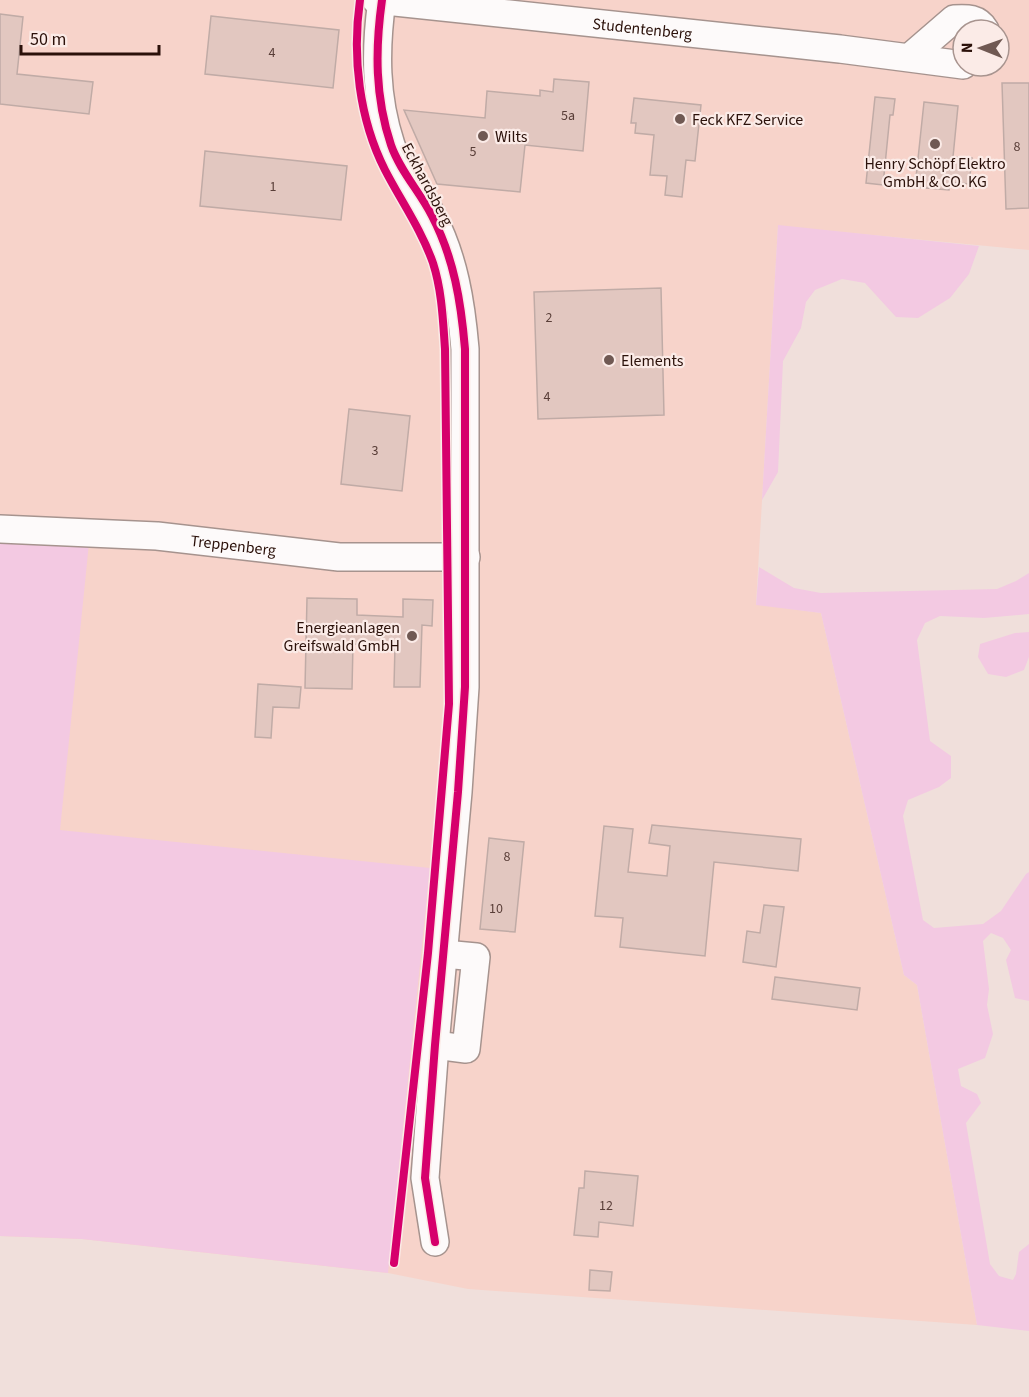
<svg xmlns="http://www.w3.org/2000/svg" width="1029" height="1397" viewBox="0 0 1029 1397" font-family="'Source Sans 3',sans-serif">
  <rect width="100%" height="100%" fill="#f0dfdb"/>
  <!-- built -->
  <path fill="#f7d3ca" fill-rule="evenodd" d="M 0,0 L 1029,0 L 1029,250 L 778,226 L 756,604 L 821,613 L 904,975 L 917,985 L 977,1325 L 468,1289 L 388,1273 L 82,1239 L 0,1236 ZM 963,30 L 999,30 L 999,66 L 963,66 Z"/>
  <!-- green -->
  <g fill="#f3c9e2">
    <polygon points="778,225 979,246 969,274 950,298 918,318 896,317 865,283 842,279 815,290 806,302 801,328 783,361 778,472 762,500"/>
    <polygon points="0,536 89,543 60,830 430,868 388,1273 82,1239 0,1236"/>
    <polygon points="759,567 794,588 821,593 997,589 1016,581 1029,573 1029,614 984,618 940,616 925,623 917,640 930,741 951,756 951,778 939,787 908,800 903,816 923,920 934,928 983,924 1001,911 1026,874 1029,872 1029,1001 1015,998 1006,960 1011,950 1003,938 991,933 983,941 989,989 987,1005 993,1034 985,1058 958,1069 961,1086 977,1094 981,1103 966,1123 990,1264 999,1276 1013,1280 1016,1274 1019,1252 1029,1244 1029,1331 977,1325 917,985 904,975 821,613 756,605"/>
    <polygon points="1029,632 1029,657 1024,670 1006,677 988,674 978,657 980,644 1015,633"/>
  </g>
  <!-- building -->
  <g fill="#e2c7c0" stroke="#c0aba6" stroke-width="1.5">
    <polygon points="0,14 23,17 17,74 93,82 89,114 0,104"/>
    <polygon points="211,16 339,30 333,88 205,74"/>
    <polygon points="554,79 589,82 583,151 525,145 520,192 437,184 404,110 485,118 487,91 540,96 540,90 553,92"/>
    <polygon points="1002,83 1029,83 1029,208 1006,209"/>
    <polygon points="875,97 895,99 893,115 890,115 883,185 866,183"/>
    <polygon points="634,98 701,105 695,161 686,160 682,197 665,195 667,176 650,175 654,135 635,133 636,123 631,123"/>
    <polygon points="924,102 958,106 953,157 972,158 969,184 950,182 949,190 915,187"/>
    <polygon points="205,151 347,166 341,220 200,206"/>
    <polygon points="661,288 664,415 538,419 534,292"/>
    <polygon points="349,409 410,416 402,491 341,484"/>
    <polygon points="307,598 357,599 357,615 403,617 403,599 433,600 432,626 422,625 420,687 394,687 395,645 353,644 352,689 305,688"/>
    <polygon points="258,684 301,687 299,708 273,707 271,738 255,737"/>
    <polygon points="652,825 801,839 798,871 714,862 705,956 620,947 623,918 595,916 604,826 633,829 628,872 667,876 670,846 649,843"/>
    <polygon points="489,838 524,842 515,932 480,929"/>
    <polygon points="764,905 784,907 776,967 743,962 747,931 760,933"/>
    <polygon points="775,977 860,988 857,1010 772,999"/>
    <polygon points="585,1171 638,1176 633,1226 599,1222 598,1237 574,1235 579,1188 584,1188"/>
    <polygon points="590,1270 612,1272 610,1291 589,1290"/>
  </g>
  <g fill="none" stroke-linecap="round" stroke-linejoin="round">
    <defs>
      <g id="minor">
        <path id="s1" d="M 376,0 L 840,49 L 963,65"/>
        <path d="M 382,0 C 375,50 375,97 391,145 C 400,171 420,192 432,216 C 454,258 461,302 465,349 L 465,687 L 458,792 L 435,1045 L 425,1178 L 435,1242"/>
        <path d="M 910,57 L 954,19 C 967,18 978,18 985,30"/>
        <path id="s2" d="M 0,529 L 157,536 L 339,557 L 466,557"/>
        <polyline points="435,1045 466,1049 476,957 444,954"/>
      </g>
    </defs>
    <!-- minor casing -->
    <use href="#minor" stroke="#a6938e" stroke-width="30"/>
    <!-- minor -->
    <use href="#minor" stroke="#fdfafa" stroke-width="27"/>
    <defs>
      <g id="cycleway">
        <path d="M 360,0 C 352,56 359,119 385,170 C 401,201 421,229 433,263 C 442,291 443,321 445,349 L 449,704 L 428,953 L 394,1263"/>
        <path d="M 382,0 C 375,50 375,97 391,145 C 400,171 420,192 432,216 C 454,258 461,302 465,349 L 465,687 L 458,792 L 435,1045 L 425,1178 L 435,1242"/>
      </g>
    </defs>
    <!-- cycleway casing -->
    <use href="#cycleway" stroke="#fbebe7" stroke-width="11"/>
    <!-- cycleway -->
    <use href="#cycleway" stroke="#d6006c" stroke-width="8"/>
  </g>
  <!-- markers -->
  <g fill="#705953" stroke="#fbebe7" stroke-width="2">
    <circle cx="680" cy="119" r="6"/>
    <circle cx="483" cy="136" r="6"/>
    <circle cx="935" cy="144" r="6"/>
    <circle cx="609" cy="360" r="6"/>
    <circle cx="412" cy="636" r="6"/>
  </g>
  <g text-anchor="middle" stroke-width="4.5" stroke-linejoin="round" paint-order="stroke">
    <!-- number labels -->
    <g font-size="14" fill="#593e38">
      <text x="272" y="57">4</text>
      <text x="568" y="120">5a</text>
      <text x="1017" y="151">8</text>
      <text x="473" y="156">5</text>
      <text x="273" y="191">1</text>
      <text x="549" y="322">2</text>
      <text x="547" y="401">4</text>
      <text x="375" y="455">3</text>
      <text x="507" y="861">8</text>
      <text x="496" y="913">10</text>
      <text x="606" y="1210">12</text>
    </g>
    <!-- street labels -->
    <g font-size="16" fill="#2b110a" stroke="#fbebe7">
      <text dy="6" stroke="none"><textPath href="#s1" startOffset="268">Studentenberg</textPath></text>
      <text transform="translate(428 184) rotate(62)" y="6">Eckhardsberg</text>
      <text dy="6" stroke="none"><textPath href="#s2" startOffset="234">Treppenberg</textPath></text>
    </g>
    <!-- poi labels -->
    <g font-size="16" fill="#2b110a" stroke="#fbebe7" text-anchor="start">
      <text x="692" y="125">Feck KFZ Service</text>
      <text x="495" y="142">Wilts</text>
      <text x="935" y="169" text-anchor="middle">Henry Schöpf Elektro<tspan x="935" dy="18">GmbH &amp; CO. KG</tspan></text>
      <text x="621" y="366">Elements</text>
      <text x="400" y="633" text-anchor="end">Energieanlagen<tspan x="400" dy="18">Greifswald GmbH</tspan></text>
    </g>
  </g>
  <!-- north arrow -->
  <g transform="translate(981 48) rotate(271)"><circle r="28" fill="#fbebe7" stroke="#a8948f" stroke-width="1.5"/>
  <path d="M0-4.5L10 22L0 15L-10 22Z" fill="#705953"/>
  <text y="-9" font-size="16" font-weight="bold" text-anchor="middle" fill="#2b110a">N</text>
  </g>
  <!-- scale -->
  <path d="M21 45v9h138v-9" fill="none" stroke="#2b110a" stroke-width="3"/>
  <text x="30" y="45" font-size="18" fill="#2b110a" stroke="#fbebe7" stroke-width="4.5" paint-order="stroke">50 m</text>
</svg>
